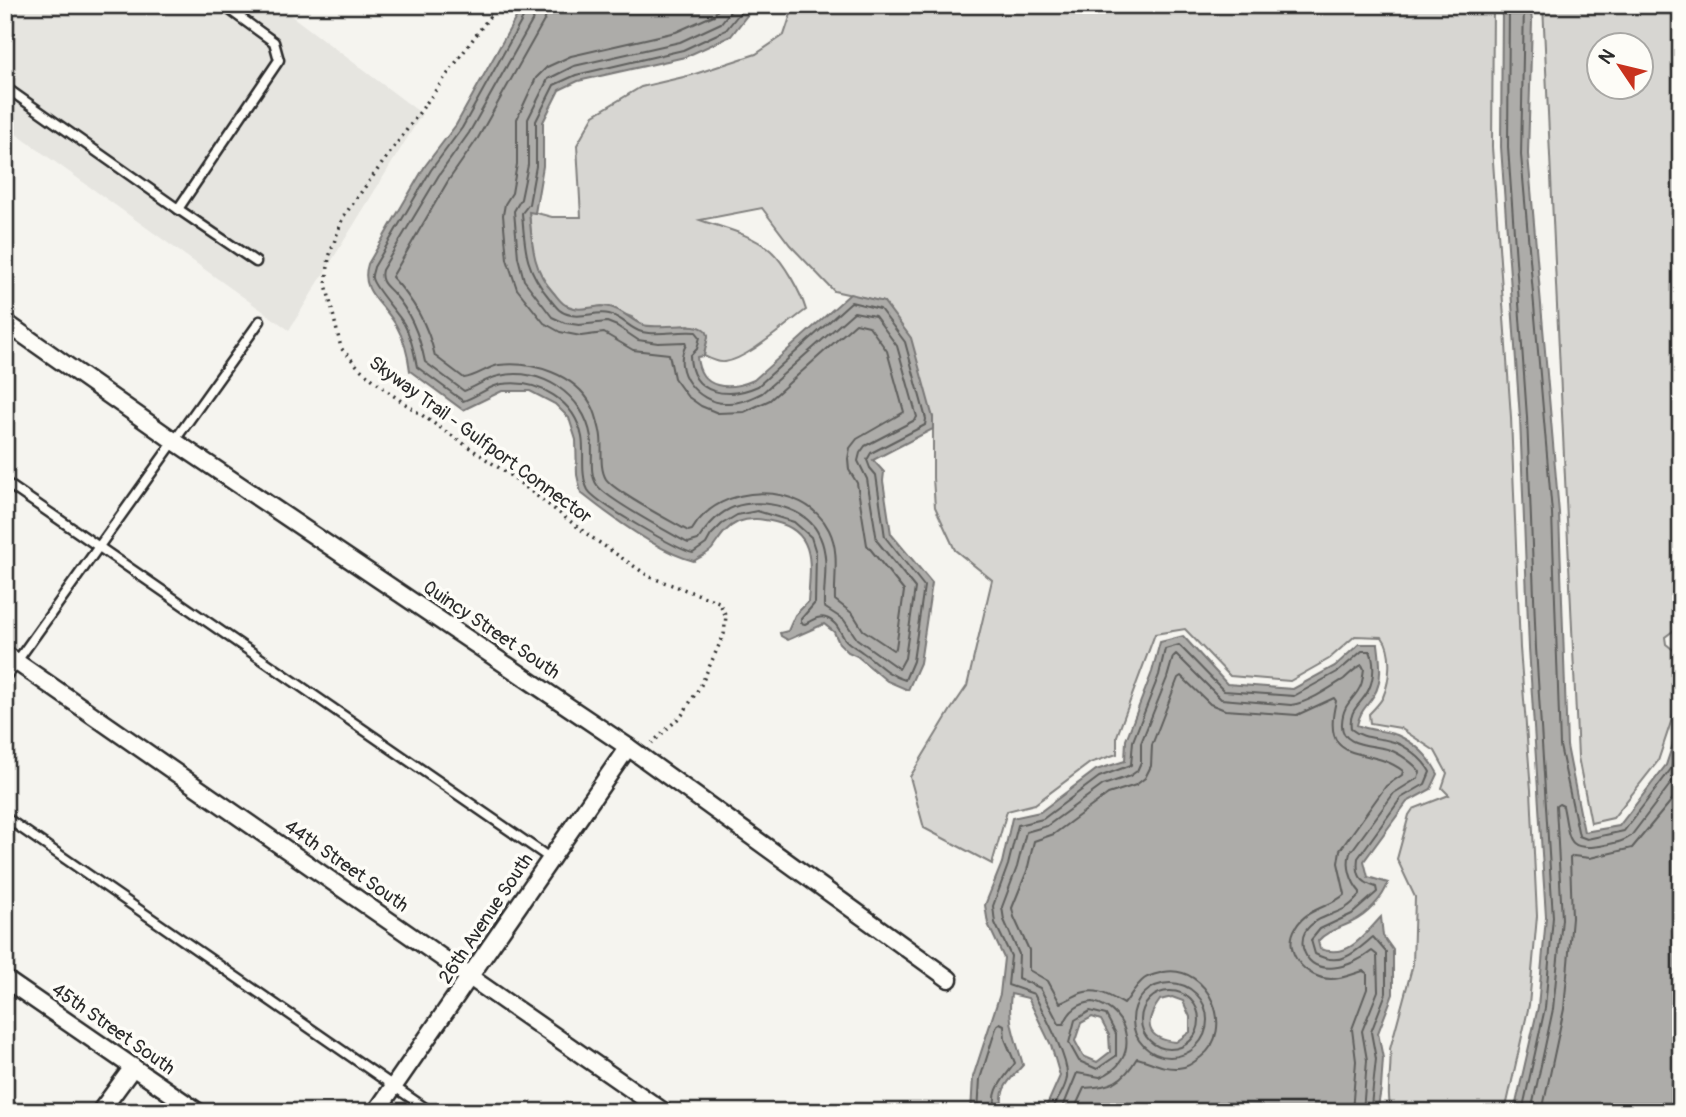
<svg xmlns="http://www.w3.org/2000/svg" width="1686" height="1117" viewBox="0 0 1686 1117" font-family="Pangolin,sans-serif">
  <rect width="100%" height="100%" fill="#f5f4ef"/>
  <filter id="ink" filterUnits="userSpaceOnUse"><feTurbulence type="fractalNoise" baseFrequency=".0143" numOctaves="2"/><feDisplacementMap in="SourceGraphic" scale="14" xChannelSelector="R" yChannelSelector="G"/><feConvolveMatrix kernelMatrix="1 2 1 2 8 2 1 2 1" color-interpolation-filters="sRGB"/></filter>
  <g filter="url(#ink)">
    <!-- built -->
    <polygon fill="#e6e5e0" points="5,5 277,5 422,114 289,330 5,126"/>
    <!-- green -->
    <g fill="#d7d6d2" stroke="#81807e" stroke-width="2" fill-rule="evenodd">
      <path d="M 794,5 L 1493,5 L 1492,147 L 1511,417 L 1520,648 L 1531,790 L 1537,916 L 1529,1005 L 1505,1112 L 1393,1112 C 1384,1100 1393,1066 1390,1049 L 1413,964 L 1415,897 L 1397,859 L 1409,815 L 1413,809 L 1449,795 L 1442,788 L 1447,773 L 1435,751 L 1400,728 L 1370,723 L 1369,714 C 1374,709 1380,703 1383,697 C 1390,681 1393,651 1382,637 L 1355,636 L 1329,659 L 1290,681 L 1230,676 L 1185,629 L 1155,634 L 1117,736 L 1117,754 L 1090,763 L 1035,804 L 1007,811 L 992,864 L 924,828 L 910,777 L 950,711 L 967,686 L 992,580 L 955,550 L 935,507 L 933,478 L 933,417 L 884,302 L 834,291 L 790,245 L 762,208 L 700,220 C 723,228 751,234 770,250 C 784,262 801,293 806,310 C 786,324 748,359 725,362 C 718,363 710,359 704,356 L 708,335 L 689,325 L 659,328 L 640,325 L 632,317 L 602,306 L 581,310 L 562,304 L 539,274 L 533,255 L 529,211 L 552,217 L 581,217 L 577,145 L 594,115 L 641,87 L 692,75 L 756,54 L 784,35 Z"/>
      <path d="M 1543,5 L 1681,5 L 1681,625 L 1665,637 L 1666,644 L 1681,656 L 1681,692 L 1658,761 L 1613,818 L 1591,823 L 1578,757 ZM 1598,46 L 1640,46 L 1640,88 L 1598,88 Z"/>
    </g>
    <!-- water -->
    <g fill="#adaca9" stroke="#797877" stroke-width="2" fill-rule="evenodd">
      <path d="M 523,5 L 755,5 L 731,36 L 685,57 L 578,81 L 559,90 L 543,122 L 543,166 L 535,213 L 529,212 C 532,242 532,269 553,292 C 560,300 563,306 573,308 C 586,311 598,304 610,307 C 623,310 631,321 643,325 C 656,330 705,318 708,335 C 708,340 704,350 704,356 L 697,357 C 700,390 729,391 754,380 L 850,294 L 884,302 L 911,338 L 933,418 L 933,429 L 873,460 L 884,472 L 883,481 L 891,534 L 932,583 L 920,663 L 908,690 L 887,681 L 857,656 L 848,652 L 839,643 L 834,632 L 824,624 L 788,640 L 781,636 L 780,633 L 788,631 L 795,615 L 808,602 C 810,568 818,532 775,522 C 762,519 751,517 738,522 C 725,528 720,538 712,549 C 708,554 700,557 694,561 C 658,552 610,516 581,493 L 577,475 L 576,440 L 569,418 L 555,404 L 530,391 L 502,391 L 463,410 L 410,371 C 408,355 405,341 397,327 C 385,303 359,293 368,264 L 425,166 L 456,125 Z"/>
      <polygon points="1502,5 1530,5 1532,21 1528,154 1559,513 1567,746 1584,832 1619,826 1666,765 1681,720 1681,1112 1514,1112 1538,1007 1546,917 1529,648 1520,418 1501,147"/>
      <path d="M 1183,636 L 1227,684 L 1293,689 L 1335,666 L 1359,644 L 1378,644 C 1380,660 1383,681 1374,695 C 1366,708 1361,709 1357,725 C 1370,731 1384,730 1397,735 C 1415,743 1429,756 1438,774 L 1431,789 L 1407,802 L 1364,861 L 1368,877 L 1388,883 C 1383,898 1367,915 1352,922 C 1340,928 1327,931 1318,941 L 1320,949 C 1349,959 1363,936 1381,917 L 1383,936 L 1393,950 L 1393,994 L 1378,1033 L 1383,1058 L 1381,1089 L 1378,1107 L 1382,1112 L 1039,1112 L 1048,1103 L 1060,1076 L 1051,1045 L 1028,998 L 1011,994 C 1007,1022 1016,1039 1023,1065 C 1010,1080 996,1090 1004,1112 L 971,1112 L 973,1077 L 1000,994 L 1004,958 L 988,924 L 985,905 L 1002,863 L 1012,818 L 1040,812 L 1096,770 L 1125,761 L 1126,740 L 1152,672 L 1160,642 ZM 1172,997 L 1183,1001 L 1190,1017 L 1190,1032 L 1176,1042 C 1146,1039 1143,1023 1160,1000 ZM 1092,1017 L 1101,1020 L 1109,1035 L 1110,1052 L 1097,1062 L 1083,1056 L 1075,1041 L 1081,1023 Z"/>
    </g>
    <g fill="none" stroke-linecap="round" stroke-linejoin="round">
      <!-- shore -->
      <g stroke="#5f5f5d" stroke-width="2">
        <path d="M 528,5 L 527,11 L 462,128 L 431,170 L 374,267 C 374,269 371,275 372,278 C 373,287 397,312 404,324 C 411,337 414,352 417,367 L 463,401 C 476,397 489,386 502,384 C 539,379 575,401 582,437 C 585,453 580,475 588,490 C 596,503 678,550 693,553 L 706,544 L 711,535 L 722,524 L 737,515 L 757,511 L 794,522 L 811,537 L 816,553 L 815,603 L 801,619 L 801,623 L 805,624 C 811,621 819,615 826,618 C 836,621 839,630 844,638 C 849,645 856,647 862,652 C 877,662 887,675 905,680 L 913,661 L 924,586 L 885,537 L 876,475 L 870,468 L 867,460 L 871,453 L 925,425 L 926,419 L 905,342 L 880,309 L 851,302 L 758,386 C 729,399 691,396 690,356 L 697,349 L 700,337 L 696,332 C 678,330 660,336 642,332 C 630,329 622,317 609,314 C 596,311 584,318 571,315 C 560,313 556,307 550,299 C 525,269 525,251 522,213 L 529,204 L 536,166 L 536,121 L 554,85 L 576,75 L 683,50 L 726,30 L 746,5"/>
        <path d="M 537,5 L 535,16 L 469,133 L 439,175 L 382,270 C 379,282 387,286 394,294 C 411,313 420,337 425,362 L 464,391 C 476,387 487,378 499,376 C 541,366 584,395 591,437 C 594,452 588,472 597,485 C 606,499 670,533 688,543 L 698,540 C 707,526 718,513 734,507 C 761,497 808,507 820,537 C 830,559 823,584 824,607 L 844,620 L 857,639 L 899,669 L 905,658 L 915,588 L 877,541 L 867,479 L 858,461 L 860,453 L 865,446 L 915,420 L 917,417 L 897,346 L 875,316 L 854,312 L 762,393 C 750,399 739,404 725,403 C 698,403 671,371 686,345 L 685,342 L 658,343 L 638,340 L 617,326 L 607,322 L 579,325 L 565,323 L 552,317 L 524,280 L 518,257 L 514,211 L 521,199 L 528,165 L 528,119 L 548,79 L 574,66 L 680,42 L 721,23 L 735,5"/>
        <path d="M 547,5 L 545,19 L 478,138 L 448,181 L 392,277 C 414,300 428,325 435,356 L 464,378 C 476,377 487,367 499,365 C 532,361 575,374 592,406 C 596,413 598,423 600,431 C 604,445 598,466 606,479 C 615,492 671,521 688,531 L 692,530 C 719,482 804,480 829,530 C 840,552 834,576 835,600 L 853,614 L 863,630 L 893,650 L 896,648 L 904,591 L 867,545 L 857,483 L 849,470 L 848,459 L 850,448 L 857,439 L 904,412 L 887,351 L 869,326 L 856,323 L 770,400 L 744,412 L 718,413 L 701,406 L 687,396 L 674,378 L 669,354 L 633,350 L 604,333 L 581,336 L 560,332 L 544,323 L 517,289 L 507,259 L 503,215 L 505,204 L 512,193 L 517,164 L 517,119 L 536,78 L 547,67 L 571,56 L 676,32 L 714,15 L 721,5"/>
        <polyline points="1509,5 1508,147 1527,417 1536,648 1553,917 1545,1008 1522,1112"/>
        <polyline points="1524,5 1521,155 1552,513 1560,746 1579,836 1587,839 1624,831 1671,769 1681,742"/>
        <circle cx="1170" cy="1020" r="37"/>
        <circle cx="1170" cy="1020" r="29"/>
        <polygon points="1090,1011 1106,1015 1116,1034 1116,1056 1097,1069 1079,1061 1069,1043 1075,1020"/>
        <path d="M 978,1112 L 980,1079 L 997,1025 L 1000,1023 L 1004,1025 L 1005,1039 L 1015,1063 C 1004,1079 989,1091 997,1112"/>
        <path d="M 1049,1112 C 1056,1104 1066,1087 1067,1077 C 1069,1058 1043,1012 1034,994 L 1008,985 L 1011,956 L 995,923 L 993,906 L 1008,865 L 1018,825 L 1043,819 L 1099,777 L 1131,765 L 1133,741 L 1159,675 L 1165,649 L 1179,645 L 1224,691 L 1294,696 L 1339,671 L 1362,651 L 1370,651 C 1375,662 1374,678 1369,689 C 1362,705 1348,708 1351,729 C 1363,739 1376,737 1390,741 C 1405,744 1423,759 1430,772 L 1425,784 L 1401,798 L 1358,858 C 1356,875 1360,882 1376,887 L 1377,892 L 1352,914 L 1320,929 L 1311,940 L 1315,954 C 1341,968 1355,952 1373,937 L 1386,952 L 1386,993 L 1371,1032 L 1376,1059 L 1371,1106 L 1372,1112"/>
        <path d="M 1061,1112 L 1077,1073 L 1100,1077 C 1141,1062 1131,1010 1093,1002 C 1079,1003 1069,1011 1064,1024 L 1059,1024 L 1040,988 L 1018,978 L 1019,954 L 1004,920 L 1002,907 L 1017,867 L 1026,832 L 1047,826 L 1103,785 L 1130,776 L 1137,771 L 1141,762 L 1141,743 L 1167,678 L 1173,657 L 1176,654 L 1221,699 L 1291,705 C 1308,703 1330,688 1344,679 C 1350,674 1355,668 1362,665 L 1364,669 C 1363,674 1363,680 1361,685 C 1355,700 1343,702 1342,723 C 1340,748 1375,744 1390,750 C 1399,753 1415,764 1420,772 L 1418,778 L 1394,793 L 1350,853 C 1346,866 1351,882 1360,892 L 1360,895 C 1356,899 1352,904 1347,907 C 1334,916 1315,916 1305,932 C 1302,937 1302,942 1303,948 C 1312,981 1354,966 1372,951 L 1377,955 L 1378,991 L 1362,1031 L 1367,1060 L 1363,1112"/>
        <path d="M 1073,1112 L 1084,1088 C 1111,1087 1123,1082 1137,1058 C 1151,1061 1161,1069 1178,1068 C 1187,1068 1194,1062 1201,1057 C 1237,1030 1208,964 1164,972 C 1157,974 1150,975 1144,979 C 1135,986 1130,997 1124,1004 C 1111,997 1098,987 1081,993 C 1074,996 1067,1001 1060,1003 L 1048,981 L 1029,970 L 1029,950 L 1014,917 L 1012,908 L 1027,871 L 1034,841 L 1054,834 L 1108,794 L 1136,785 L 1145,778 L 1151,766 L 1152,745 L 1178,678 L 1181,676 L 1210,704 L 1225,710 L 1297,715 L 1334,698 L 1336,701 C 1319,769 1369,744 1403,771 L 1402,775 L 1386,786 L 1340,850 L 1338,863 L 1345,894 C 1330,908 1308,907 1296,927 C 1281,951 1306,979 1331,979 C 1342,979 1353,974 1363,971 L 1367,973 L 1367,989 L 1352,1029 L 1356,1061 L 1352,1112"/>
        <path d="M 1531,1112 L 1553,1009 L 1562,919 L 1556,806 L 1559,804 L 1563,806 C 1570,839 1565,853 1605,845 C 1615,843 1623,842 1631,836 L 1681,770"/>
        <polyline points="1542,1112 1564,1009 1572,918 1570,858 1573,856 1590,858 1632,848 1681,789"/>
      </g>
      <defs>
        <g id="lane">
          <polyline points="5,87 178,209 279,60 274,42 223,5"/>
          <polyline points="178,209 256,262"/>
          <polyline points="5,482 551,859"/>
          <polyline points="5,678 260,321"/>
          <polyline points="5,817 431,1112"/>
        </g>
        <g id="street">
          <polyline points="5,322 174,441 628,747 949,979"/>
          <polyline points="5,654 664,1112"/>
          <polyline points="5,979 198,1112"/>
          <polyline points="100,1112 133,1067"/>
          <polyline points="376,1112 628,747"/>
        </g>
      </defs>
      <!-- lane casing -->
      <use href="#lane" stroke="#2b2b2b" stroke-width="13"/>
      <!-- street casing -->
      <use href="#street" stroke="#2b2b2b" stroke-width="21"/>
      <!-- path -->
      <polyline stroke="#2b2b2b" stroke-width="3.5" stroke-dasharray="2 5" stroke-linecap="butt" points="498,5 343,217 329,257 326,284 341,348 360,369 391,394 508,474 591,537 650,577 719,602 726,616 724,634 701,685 682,715 652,743"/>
      <!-- lane -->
      <use href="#lane" stroke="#fdfcf7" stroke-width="8"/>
      <!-- street -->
      <use href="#street" stroke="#fdfcf7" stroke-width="16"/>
    </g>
  </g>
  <g text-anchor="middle" stroke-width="7" stroke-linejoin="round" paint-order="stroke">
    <!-- street labels -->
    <g font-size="19" fill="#2b2b2b" stroke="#fdfcf7">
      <text transform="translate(481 439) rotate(36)" y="7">Skyway Trail - Gulfport Connector</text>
      <text transform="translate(492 629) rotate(34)" y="7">Quincy Street South</text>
      <text transform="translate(347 865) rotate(35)" y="7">44th Street South</text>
      <text transform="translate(485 918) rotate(-56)" y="7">26th Avenue South</text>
      <text transform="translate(114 1028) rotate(35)" y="7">45th Street South</text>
    </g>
  </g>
  <!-- margin -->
  <rect width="1686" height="1117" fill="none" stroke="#fdfcf7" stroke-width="28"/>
  <rect x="14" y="14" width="1658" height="1089" fill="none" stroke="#2b2b2b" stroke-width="2.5" filter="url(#ink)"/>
  <!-- north arrow -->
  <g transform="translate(1620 66) rotate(305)"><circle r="33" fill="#fdfcf7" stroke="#a9a8a5" stroke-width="2"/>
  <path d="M0-5L12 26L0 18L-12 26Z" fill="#c8321e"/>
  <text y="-10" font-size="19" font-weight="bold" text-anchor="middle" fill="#2b2b2b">N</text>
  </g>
</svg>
